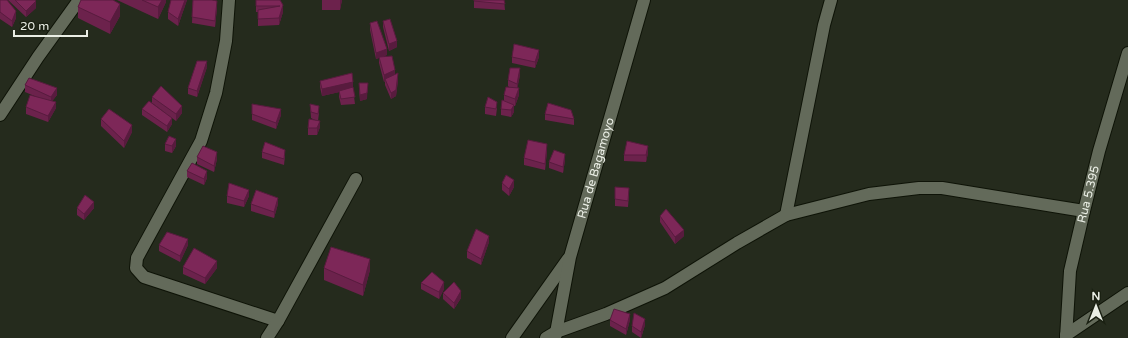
<svg xmlns="http://www.w3.org/2000/svg" width="1128" height="338" viewBox="0 0 1128 338" font-family="'Varela Round',sans-serif">
  <rect width="100%" height="100%" fill="#252b1d"/>
  <g fill="none" stroke-linecap="round" stroke-linejoin="round">
    <defs>
      <g id="minor">
        <polyline points="229,0 226,41 216,93 201,141 137,258 136,268 144,277 278,321"/>
        <polyline points="0,115 38,57 79,0"/>
        <polyline points="786,215 824,25 831,0"/>
        <polyline points="1066,335 1128,293"/>
        <polyline points="267,338 278,321 356,179"/>
        <polyline points="512,338 568,259"/>
        <polyline points="546,338 556,332 606,314 665,288 737,243 786,215 869,194 919,188 942,188 1084,211"/>
        <path id="s1" d="M 555,338 L 570,257 L 644,0"/>
        <path id="s2" d="M 1066,338 L 1070,271 L 1084,211 L 1099,151 L 1128,53"/>
      </g>
    </defs>
    <!-- minor casing -->
    <use href="#minor" stroke="#0e1307" stroke-width="14"/>
    <!-- minor -->
    <use href="#minor" stroke="#636a5a" stroke-width="12"/>
  </g>
  <!-- wall -->
  <g fill="#6c224c">
    <polygon points="0,0 16,18 12,27 0,19"/>
    <polygon points="8,0 35,0 36,8 26,17"/>
    <polygon points="117,0 166,0 166,2 158,19"/>
    <polygon points="171,0 187,0 178,26 168,19 168,12"/>
    <polygon points="193,0 217,7 215,27 192,23"/>
    <polygon points="256,0 280,0 283,12 279,25 258,26 258,12 256,12"/>
    <polygon points="322,0 342,0 340,10 322,10"/>
    <polygon points="504,0 505,10 474,8 474,1"/>
    <polygon points="78,7 120,16 110,34 78,18"/>
    <polygon points="383,21 397,47 389,51 383,27"/>
    <polygon points="370,23 387,55 384,56 398,80 396,96 391,99 385,85 385,81 384,82 379,63 379,58 376,59 370,30"/>
    <polygon points="512,57 539,57 535,68 512,63"/>
    <polygon points="207,67 197,97 188,94 188,88"/>
    <polygon points="520,75 517,88 519,95 515,106 514,106 514,112 511,117 501,115 501,109 504,101 504,95 510,88 508,86 508,80"/>
    <polygon points="320,81 353,89 355,104 341,105 339,97 339,92 322,96 320,87"/>
    <polygon points="359,83 367,99 360,101 359,90"/>
    <polygon points="25,85 57,95 52,101 56,108 48,122 26,114 26,107 39,98 25,92"/>
    <polygon points="152,97 182,113 176,121 172,118 172,124 167,132 142,115 142,109 164,112 152,103"/>
    <polygon points="252,104 281,115 276,129 252,120"/>
    <polygon points="310,104 319,113 318,121 320,127 317,135 308,135 308,128 317,121 311,118"/>
    <polygon points="485,107 497,108 496,116 485,114"/>
    <polygon points="545,114 574,119 574,125 545,120"/>
    <polygon points="101,119 132,132 124,148 101,126"/>
    <polygon points="165,144 176,146 172,153 165,151"/>
    <polygon points="547,151 545,170 524,165 524,158"/>
    <polygon points="262,152 285,156 284,165 262,158"/>
    <polygon points="648,153 646,162 624,161 624,155"/>
    <polygon points="197,157 217,159 214,172 197,164"/>
    <polygon points="565,160 563,173 549,168 549,162"/>
    <polygon points="187,171 207,178 204,185 187,177"/>
    <polygon points="502,183 514,187 509,196 502,190"/>
    <polygon points="615,187 629,194 628,207 615,206"/>
    <polygon points="227,196 249,196 244,207 227,203"/>
    <polygon points="251,204 278,204 274,218 251,211"/>
    <polygon points="77,208 94,208 84,220 77,215"/>
    <polygon points="660,216 684,236 675,244 660,222"/>
    <polygon points="489,242 481,265 467,258 467,251"/>
    <polygon points="159,245 188,245 180,262 159,251"/>
    <polygon points="183,267 217,268 205,284 183,274"/>
    <polygon points="324,268 370,270 363,296 324,280"/>
    <polygon points="421,283 444,289 439,299 421,289"/>
    <polygon points="443,293 461,298 454,309 443,299"/>
    <polygon points="610,320 630,320 626,335 610,326"/>
    <polygon points="645,325 641,338 632,332 632,326"/>
  </g>
  <!-- shaded-wall -->
  <g fill="#581b3e">
    <polygon points="162,0 166,0 166,2 158,19 158,7"/>
    <polygon points="185,0 187,0 178,26 178,19"/>
    <polygon points="340,0 342,0 340,10"/>
    <polygon points="36,1 36,8 26,17 26,11"/>
    <polygon points="217,1 217,7 215,27 215,21"/>
    <polygon points="120,4 120,16 110,34 110,22"/>
    <polygon points="283,5 283,12 279,25 279,18"/>
    <polygon points="16,11 16,18 12,27 12,21"/>
    <polygon points="397,41 397,47 389,51 389,44"/>
    <polygon points="387,49 387,55 376,59 376,53"/>
    <polygon points="539,50 539,57 535,68 535,62"/>
    <polygon points="207,61 207,67 197,97 197,91"/>
    <polygon points="520,68 520,75 517,91 517,84"/>
    <polygon points="395,70 395,77 385,79 385,81 384,82 384,75"/>
    <polygon points="398,73 398,80 396,96 391,99 391,93"/>
    <polygon points="353,82 353,89 322,96 322,89"/>
    <polygon points="368,83 367,99 360,101 360,95"/>
    <polygon points="57,88 57,95 51,103 51,97"/>
    <polygon points="519,88 519,95 515,106 515,99"/>
    <polygon points="56,102 56,108 48,122 48,116"/>
    <polygon points="514,105 514,112 511,117 511,110"/>
    <polygon points="182,106 182,113 176,121 176,114"/>
    <polygon points="281,109 281,115 276,129 276,123"/>
    <polygon points="172,118 172,124 167,132 167,126"/>
    <polygon points="320,121 320,127 317,135 317,128"/>
    <polygon points="132,125 132,132 124,148 124,141"/>
    <polygon points="176,139 176,146 172,153 172,146"/>
    <polygon points="547,144 547,151 545,170 545,164"/>
    <polygon points="648,146 648,153 646,162 646,155"/>
    <polygon points="217,152 217,159 214,172 214,166"/>
    <polygon points="565,154 565,160 563,173 563,167"/>
    <polygon points="207,171 207,178 204,185 204,179"/>
    <polygon points="514,180 514,187 509,196 509,189"/>
    <polygon points="249,190 249,196 244,207 244,201"/>
    <polygon points="278,198 278,204 274,218 274,212"/>
    <polygon points="94,202 94,208 84,220 84,214"/>
    <polygon points="684,230 684,236 675,244 675,237"/>
    <polygon points="489,236 489,242 481,265 481,259"/>
    <polygon points="188,239 188,245 180,262 180,256"/>
    <polygon points="370,259 370,270 363,296 363,285"/>
    <polygon points="217,261 217,268 205,284 205,278"/>
    <polygon points="444,282 444,289 439,299 439,292"/>
    <polygon points="461,291 461,298 454,309 454,303"/>
    <polygon points="630,314 630,320 626,335 626,329"/>
    <polygon points="645,319 645,325 641,338 641,332"/>
  </g>
  <!-- building -->
  <g fill="#7d2758" stroke="#581b3e">
    <polygon points="0,0 7,0 16,11 12,21 0,12"/>
    <polygon points="15,0 35,0 36,1 26,11"/>
    <polygon points="81,0 113,0 120,4 110,22 78,7"/>
    <polygon points="142,0 162,0 158,7"/>
    <polygon points="171,0 185,0 178,19 168,12"/>
    <polygon points="193,0 212,0 217,1 215,21 192,17"/>
    <polygon points="256,0 280,0 283,5 279,18 258,19 258,10 280,6 256,6"/>
    <polygon points="474,0 504,0 505,4 474,1"/>
    <polygon points="390,19 397,41 389,44 383,21"/>
    <polygon points="377,21 387,49 376,53 370,23"/>
    <polygon points="514,44 539,50 535,62 512,57"/>
    <polygon points="392,56 395,70 384,75 379,57"/>
    <polygon points="197,61 207,61 197,91 188,88"/>
    <polygon points="510,68 520,68 517,84 508,80"/>
    <polygon points="352,73 353,82 322,89 320,81"/>
    <polygon points="398,73 396,90 391,93 385,79"/>
    <polygon points="29,78 57,88 51,97 25,85"/>
    <polygon points="359,83 368,83 367,93 360,95"/>
    <polygon points="161,86 182,106 176,114 152,97"/>
    <polygon points="353,87 355,97 341,99 339,91"/>
    <polygon points="506,87 519,88 515,99 504,95"/>
    <polygon points="30,95 56,102 48,116 26,107"/>
    <polygon points="488,97 497,102 496,109 485,107"/>
    <polygon points="502,100 514,105 511,110 501,109"/>
    <polygon points="149,101 172,118 167,126 142,109"/>
    <polygon points="548,103 571,110 574,119 545,114"/>
    <polygon points="252,104 281,109 276,123 252,114"/>
    <polygon points="310,104 319,106 318,114 311,112"/>
    <polygon points="109,109 132,125 124,141 101,119"/>
    <polygon points="309,119 320,121 317,128 308,128"/>
    <polygon points="169,136 176,139 172,146 165,144"/>
    <polygon points="528,140 547,144 545,164 524,158"/>
    <polygon points="627,141 648,146 646,155 624,155"/>
    <polygon points="265,142 285,150 284,159 262,152"/>
    <polygon points="203,146 217,152 214,166 197,157"/>
    <polygon points="554,150 565,154 563,167 549,162"/>
    <polygon points="192,163 207,171 204,179 187,171"/>
    <polygon points="506,175 514,180 509,189 502,183"/>
    <polygon points="229,183 249,190 244,201 227,196"/>
    <polygon points="615,187 629,188 628,201 615,199"/>
    <polygon points="256,190 278,198 274,212 251,204"/>
    <polygon points="85,195 94,202 84,214 77,208"/>
    <polygon points="666,209 684,230 675,237 660,216"/>
    <polygon points="476,229 489,236 481,259 467,251"/>
    <polygon points="167,232 188,239 180,256 159,245"/>
    <polygon points="331,247 370,259 363,285 324,268"/>
    <polygon points="194,248 217,261 205,278 183,267"/>
    <polygon points="432,272 444,282 439,292 421,283"/>
    <polygon points="454,282 461,291 454,303 443,293"/>
    <polygon points="614,309 630,314 626,329 610,320"/>
    <polygon points="634,313 645,319 641,332 632,326"/>
  </g>
  <g text-anchor="middle" stroke-width="4" stroke-linejoin="round" paint-order="stroke">
    <!-- street labels -->
    <g font-size="12" fill="#eaeee5" stroke="#1b2113">
      <text dy="4" stroke="none"><textPath href="#s1" startOffset="175">Rua de Bagamoyo</textPath></text>
      <text dy="4" stroke="none"><textPath href="#s2" startOffset="146">Rua 5.395</textPath></text>
    </g>
  </g>
  <!-- north arrow -->
  <g transform="translate(1096 306)" stroke="#1b2113" stroke-width="3" paint-order="stroke">
  <path d="M0-3L7 15L0 10L-7 15Z" fill="#eaeee5"/>
  <text y="-6" font-size="11" font-weight="bold" text-anchor="middle" fill="#eaeee5">N</text>
  </g>
  <!-- scale -->
  <path d="M14 30v6h73v-6" fill="none" stroke="#eaeee5" stroke-width="2"/>
  <text x="20" y="30" font-size="12" fill="#eaeee5" stroke="#1b2113" stroke-width="3" paint-order="stroke">20 m</text>
</svg>
